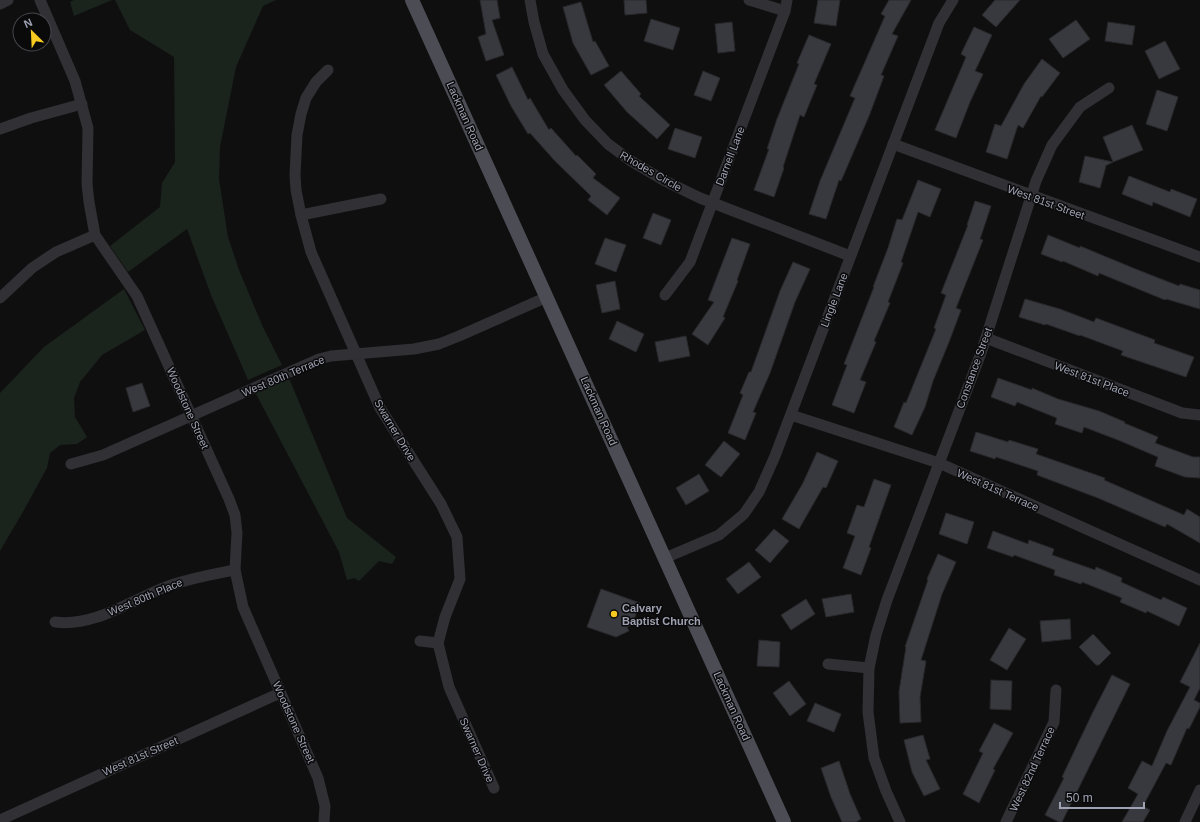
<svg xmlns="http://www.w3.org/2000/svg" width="1200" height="822" viewBox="0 0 1200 822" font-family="Arial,sans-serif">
  <rect width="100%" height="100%" fill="#0f0f10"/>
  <!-- green -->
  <g fill="#1b231d">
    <polygon points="74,0 112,0 74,16 70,2"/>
    <polygon points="115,0 276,0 263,6 236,67 220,147 219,179 228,237 239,270 263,327 282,365 248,380 211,295 187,229 128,272 110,246 160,207 162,183 175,162 174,57 130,30"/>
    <polygon points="124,289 145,330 102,355 80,382 74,398 75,417 87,437 77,444 60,445 50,453 47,468 24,510 0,551 0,393 44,347"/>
    <polygon points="289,378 347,518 396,557 392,564 379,561 359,581 354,578 347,580 339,552 255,392"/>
  </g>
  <!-- building -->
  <g fill="#38393e" stroke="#29292c">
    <polygon points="480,0 497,0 500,18 492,20 504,55 486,61 478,37 486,34"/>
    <polygon points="624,0 646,0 647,13 625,15"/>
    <polygon points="818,0 840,0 836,26 814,23"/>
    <polygon points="889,0 911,0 892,34 898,36 881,75 884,76 869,116 841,181 839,180 826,219 809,214 820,181 855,98 850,96 885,16 881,14"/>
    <polygon points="995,0 1020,0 996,27 982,15"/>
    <polygon points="581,2 593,42 595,41 609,66 591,75 573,43 563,7"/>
    <polygon points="651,19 680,28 673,50 644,41"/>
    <polygon points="1076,20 1090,39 1063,58 1049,39"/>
    <polygon points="732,22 735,51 718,53 715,24"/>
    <polygon points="1108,22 1135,26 1132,45 1105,41"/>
    <polygon points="974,27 992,35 975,71 983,74 970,102 956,138 935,130 966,57 961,54"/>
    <polygon points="809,35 831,44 814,84 817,85 804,117 800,115 783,167 784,168 774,197 754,190 769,149 767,149 777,119 799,64 797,63"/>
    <polygon points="1165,41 1180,69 1159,79 1145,51"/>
    <polygon points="1042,59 1060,73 1042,97 1041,96 1023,128 1018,125 1007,159 986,152 995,124 1001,126 1024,84"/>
    <polygon points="512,67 528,100 530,98 549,130 551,128 576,156 577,155 596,174 593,178 620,198 607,215 588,200 591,196 555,161 530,133 528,134 511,106 496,75"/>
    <polygon points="621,71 641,94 639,96 670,125 657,139 627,112 604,85"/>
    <polygon points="703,71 720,78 711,101 694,95"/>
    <polygon points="1157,90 1178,97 1167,131 1146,124"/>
    <polygon points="1132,125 1143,150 1113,162 1103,137"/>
    <polygon points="675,128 702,137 695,158 668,149"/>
    <polygon points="1085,156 1113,162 1105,166 1106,166 1100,188 1079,182"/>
    <polygon points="1129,176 1170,192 1171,189 1197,199 1190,217 1153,202 1152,206 1122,194"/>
    <polygon points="918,180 941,189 930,217 918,212 901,262 903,263 888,302 890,303 874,341 876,342 860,380 866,382 854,413 832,405 847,365 844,364 874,287 873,287 888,248 897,219 902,220"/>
    <polygon points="975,201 991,206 980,239 983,240 956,308 961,310 949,342 933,381 925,407 912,435 894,427 904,402 906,403 936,329 934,328 946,295 941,293 968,225 967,225"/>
    <polygon points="653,213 671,220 661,245 643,238"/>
    <polygon points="1048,235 1080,248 1080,246 1138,270 1179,286 1180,284 1200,290 1200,309 1166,299 1165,300 1099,273 1098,276 1063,261 1062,262 1041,254"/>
    <polygon points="605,238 626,245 616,272 595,264"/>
    <polygon points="732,238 750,244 737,280 738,281 723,317 725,318 708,345 692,334 714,302 708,300"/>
    <polygon points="793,262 810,269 795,302 770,373 753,412 756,413 745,440 728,433 743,395 740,393 749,372 751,372 780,291"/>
    <polygon points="615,281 620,309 602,313 596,285"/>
    <polygon points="1025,299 1060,309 1094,322 1096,318 1155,340 1154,343 1194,357 1186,377 1121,355 1123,351 1080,335 1080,336 1046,324 1045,325 1019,317"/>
    <polygon points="617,321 644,334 636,352 609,339"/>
    <polygon points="686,336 690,356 659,362 655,342"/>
    <polygon points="998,378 1032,390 1032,388 1058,399 1099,411 1125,422 1124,423 1158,437 1155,443 1193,457 1200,457 1200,478 1185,477 1155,466 1158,457 1118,440 1084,427 1082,433 1055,424 1057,418 1017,402 1015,406 991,397"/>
    <polygon points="142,383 150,406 133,412 126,388"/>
    <polygon points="976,432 1008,442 1009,440 1038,449 1036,454 1105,478 1104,480 1184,515 1187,509 1200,517 1200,543 1167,524 1165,527 1098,498 1037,475 1038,471 996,457 995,459 970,451"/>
    <polygon points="724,441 740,454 721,477 705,465"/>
    <polygon points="817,452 838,461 826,488 823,487 799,529 782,519 803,483"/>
    <polygon points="699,474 709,491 686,505 676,488"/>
    <polygon points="874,479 891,485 869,547 871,548 861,575 843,568 855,536 847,533 857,505 864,507"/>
    <polygon points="946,513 974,522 967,544 939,534"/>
    <polygon points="774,529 789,541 770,563 755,550"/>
    <polygon points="993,531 1028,544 1029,540 1054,549 1052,555 1095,570 1096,567 1122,578 1121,582 1161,600 1163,597 1187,608 1179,626 1147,611 1146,613 1120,602 1122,598 1082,582 1081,584 1054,575 1055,570 1014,555 1013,557 987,548"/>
    <polygon points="938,554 956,562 942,594 921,660 926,661 920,697 921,722 900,723 899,692 906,647 905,647 928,580 927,579"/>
    <polygon points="749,562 761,577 738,594 726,579"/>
    <polygon points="601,589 640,603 632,625 627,627 629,631 616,637 587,627"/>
    <polygon points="851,594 854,612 826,617 822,599"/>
    <polygon points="806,599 815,614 791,630 781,615"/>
    <polygon points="1070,619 1071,639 1042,642 1040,621"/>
    <polygon points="1009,628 1026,639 1007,670 990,660"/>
    <polygon points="1093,634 1111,653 1099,665 1096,665 1079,647"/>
    <polygon points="759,640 780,642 779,667 757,666"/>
    <polygon points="1200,643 1200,688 1194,700 1200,703 1200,707 1189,729 1187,728 1171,765 1166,763 1143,806 1150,810 1143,822 1122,822 1138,794 1128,788 1142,761 1152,766 1167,731 1190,687 1180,682"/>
    <polygon points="1112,675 1130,684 1062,822 1059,822 1045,815 1064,778 1062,777 1093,712"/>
    <polygon points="991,680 1012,681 1011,710 990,709"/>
    <polygon points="789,681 806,704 790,716 773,693"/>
    <polygon points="815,703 841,714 834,732 807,721"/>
    <polygon points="994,723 1013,733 993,769 995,770 979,803 963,794 983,753 979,751"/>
    <polygon points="923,735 930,759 926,760 940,789 924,796 912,772 904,740"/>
    <polygon points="839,761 850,794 861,819 856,822 842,822 831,797 821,768"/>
  </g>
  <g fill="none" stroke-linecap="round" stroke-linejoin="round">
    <!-- minor -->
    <g stroke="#303035" stroke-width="11">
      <polyline points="40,0 75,81 88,128 87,184 89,202 95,235 137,296 229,499 235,515 237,533 235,570 243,607 318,778 325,806 324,822"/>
      <polyline points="530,0 534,22 543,54 563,90 585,120 608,144 631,161 665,181 700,198 850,256"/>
      <polyline points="749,0 785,11"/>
      <polyline points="0,4 8,0"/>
      <polyline points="328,70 316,82 306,98 301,114 297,135 295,175 296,190 301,215 311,252 380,408 441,504 457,537 460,579 445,617 438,643 449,687 494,788"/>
      <polyline points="0,129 31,118 82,104"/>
      <polyline points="893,144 1200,257"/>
      <polyline points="301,215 381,199"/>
      <polyline points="665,295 690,262 785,11 787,0"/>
      <polyline points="0,298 32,268 56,252 95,235"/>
      <polyline points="986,338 1182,413 1200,415"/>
      <polyline points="791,415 939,463 1200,580"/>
      <polyline points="71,464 103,455 319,359 331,356 414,349 439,344 459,336 547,297"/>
      <polyline points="665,558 719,535 744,514 759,492 775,456 939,23 953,0"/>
      <path d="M 55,622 C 94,627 128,602 163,588 C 186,579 210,575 235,570"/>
      <polyline points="420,641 438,643"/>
      <polyline points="828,664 869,668"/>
      <polyline points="0,820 280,693"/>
      <polyline points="900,822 886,791 874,758 868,712 869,668 876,635 887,600 981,353 1036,181 1052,145 1080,107 1109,88"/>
      <polyline points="1006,822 1054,722 1056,690"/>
      <polyline points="1185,822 1200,790"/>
    </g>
    <!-- major -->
    <polyline stroke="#4c4c54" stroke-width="14" points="412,0 784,822"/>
  </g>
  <!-- markers -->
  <circle fill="#f6ca21" stroke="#0a0a0b" stroke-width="1.5" cx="614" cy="614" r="4"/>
  <g text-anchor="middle" stroke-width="3" stroke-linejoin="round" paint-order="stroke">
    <!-- street labels -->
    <g font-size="11" fill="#9fa2b2" stroke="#0a0a0b">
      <text transform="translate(465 116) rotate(66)" y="4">Lackman Road</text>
      <text transform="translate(730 156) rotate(-69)" y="4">Darnell Lane</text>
      <text transform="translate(651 171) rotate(30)" y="4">Rhodes Circle</text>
      <text transform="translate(1046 202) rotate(20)" y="4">West 81st Street</text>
      <text transform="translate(834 300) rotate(-69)" y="4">Lingle Lane</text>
      <text transform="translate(974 368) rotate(-70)" y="4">Constance Street</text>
      <text transform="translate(283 376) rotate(-23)" y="4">West 80th Terrace</text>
      <text transform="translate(1092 379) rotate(21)" y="4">West 81st Place</text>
      <text transform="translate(188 408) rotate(66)" y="4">Woodstone Street</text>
      <text transform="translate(599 411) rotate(66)" y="4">Lackman Road</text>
      <text transform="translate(395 430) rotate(59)" y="4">Swarner Drive</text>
      <text transform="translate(998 490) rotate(24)" y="4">West 81st Terrace</text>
      <text transform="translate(145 597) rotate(-23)" y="4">West 80th Place</text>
      <text transform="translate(732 706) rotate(66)" y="4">Lackman Road</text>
      <text transform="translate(294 722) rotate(66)" y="4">Woodstone Street</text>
      <text transform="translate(477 750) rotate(66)" y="4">Swarner Drive</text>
      <text transform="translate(140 756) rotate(-24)" y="4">West 81st Street</text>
      <text transform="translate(1032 769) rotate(-65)" y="4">West 82nd Terrace</text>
    </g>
    <!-- poi labels -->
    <g font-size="11" font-weight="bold" fill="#9fa2b2" stroke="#0a0a0b" text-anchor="start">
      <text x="622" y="612">Calvary<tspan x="622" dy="13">Baptist Church</tspan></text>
    </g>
  </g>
  <!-- north arrow -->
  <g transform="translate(32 32) rotate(336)"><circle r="19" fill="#0a0a0b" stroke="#46474e"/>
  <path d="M0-3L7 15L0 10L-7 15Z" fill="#f6ca21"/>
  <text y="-6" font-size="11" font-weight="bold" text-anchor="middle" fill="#9fa2b2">N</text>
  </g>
  <!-- scale -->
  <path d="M1060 802v6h84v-6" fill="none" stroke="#9fa2b2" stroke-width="2"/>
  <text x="1066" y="802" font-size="12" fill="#9fa2b2" stroke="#0a0a0b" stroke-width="3" paint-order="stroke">50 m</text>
</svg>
